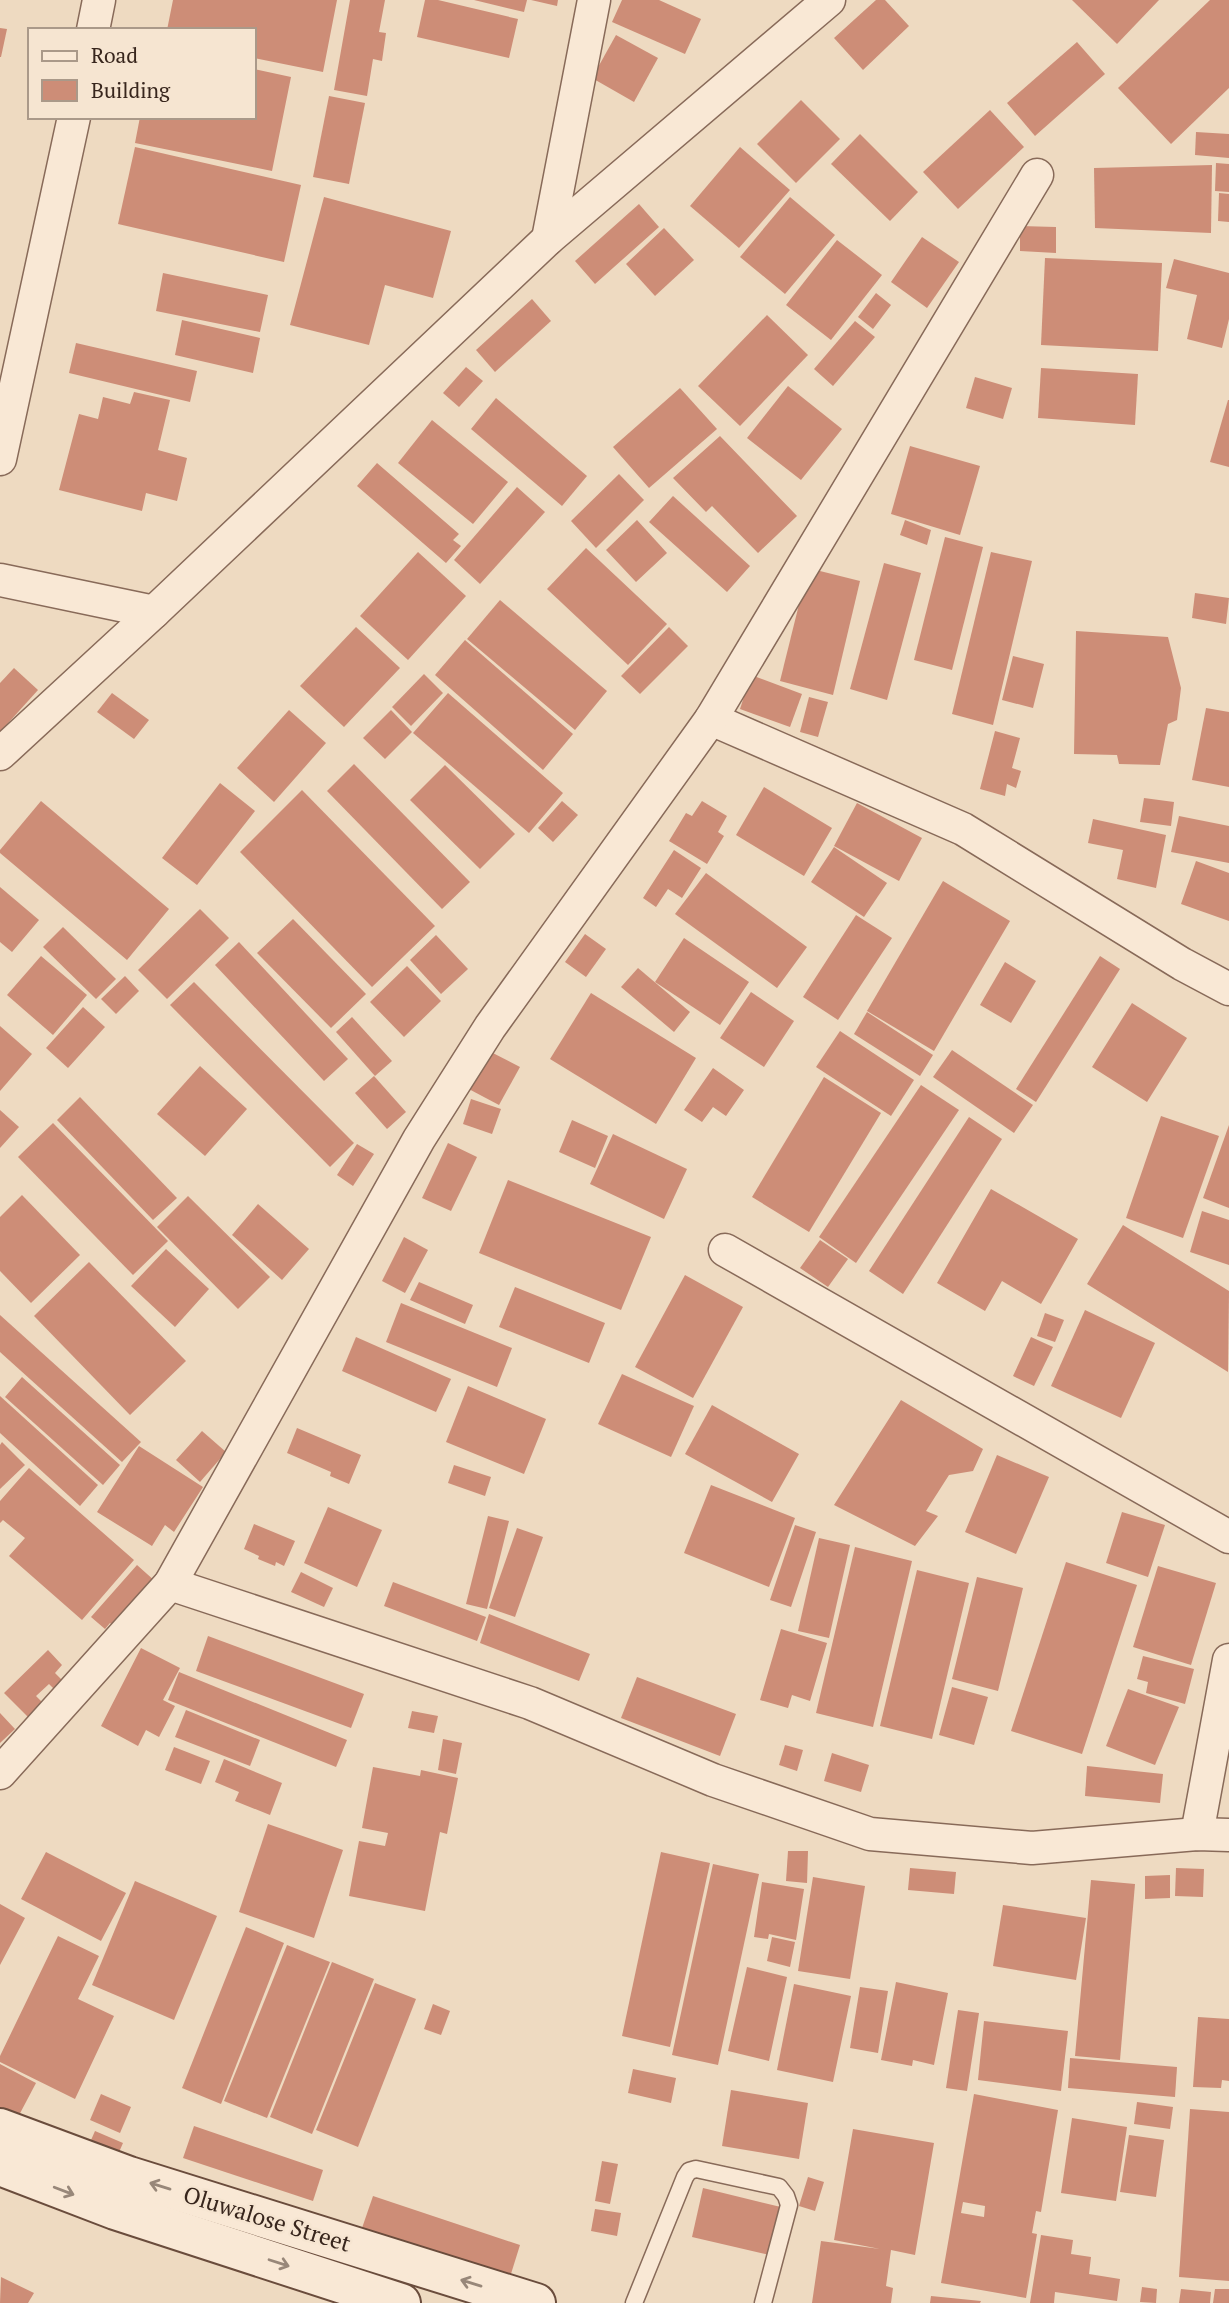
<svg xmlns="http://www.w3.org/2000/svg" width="1229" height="2303" viewBox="0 0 1229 2303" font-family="'PT Serif',serif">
  <rect width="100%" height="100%" fill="#eedac1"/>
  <!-- building -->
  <g fill="#cd8d77" fill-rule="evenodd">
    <polygon points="173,0 337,0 323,72 254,58 254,30 167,30"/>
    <polygon points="350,0 385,0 379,32 386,33 382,61 373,59 367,96 334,90"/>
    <polygon points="425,0 438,0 518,19 509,58 417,37"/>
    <polygon points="474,0 527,0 524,12"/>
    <polygon points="531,0 558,0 557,6"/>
    <polygon points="622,0 659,0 701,19 685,54 612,22"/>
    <polygon points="876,0 885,0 909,26 863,70 834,38"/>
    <polygon points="1072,0 1159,0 1117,44"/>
    <polygon points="1210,0 1229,0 1229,88 1171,144 1118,88"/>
    <polygon points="0,28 7,29 1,57 0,57"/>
    <polygon points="616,35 658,58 634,102 592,78"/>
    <polygon points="1077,42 1105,74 1035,136 1007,103"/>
    <polygon points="254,69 291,77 272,171 135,143 140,117 254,117"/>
    <polygon points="329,96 365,103 349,184 313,177"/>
    <polygon points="801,100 840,139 796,183 757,144"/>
    <polygon points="990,110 1024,147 958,209 923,172"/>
    <polygon points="1196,132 1229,134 1229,158 1195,155"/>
    <polygon points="860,134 918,192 890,221 831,164"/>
    <polygon points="135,147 301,185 284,262 118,224"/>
    <polygon points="740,147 790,190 739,248 690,206"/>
    <polygon points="1216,163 1229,164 1229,192 1215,191"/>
    <polygon points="1212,165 1211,233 1095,228 1094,168"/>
    <polygon points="1219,193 1229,194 1229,222 1218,221"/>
    <polygon points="324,197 451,231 433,298 385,285 369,345 290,325"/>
    <polygon points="790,197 835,235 785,294 740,257"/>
    <polygon points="639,204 659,227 595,284 575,261"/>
    <polygon points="1020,226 1056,227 1056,253 1020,251"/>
    <polygon points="664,228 694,260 655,296 626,264"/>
    <polygon points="922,237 959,262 927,308 891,282"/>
    <polygon points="837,240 882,275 831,340 786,305"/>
    <polygon points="1045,258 1162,263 1158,351 1041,345"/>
    <polygon points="1174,259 1229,273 1229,319 1222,348 1187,339 1197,295 1166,288"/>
    <polygon points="163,273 268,295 260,332 156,311"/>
    <polygon points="876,293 891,305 873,329 858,317"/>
    <polygon points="532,299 551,321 495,372 476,350"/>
    <polygon points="767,315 808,355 740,426 698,386"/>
    <polygon points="182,320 260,338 253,373 175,355"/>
    <polygon points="855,321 875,337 833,386 814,369"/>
    <polygon points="76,343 197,371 190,402 69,373"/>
    <polygon points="466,367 483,381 459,407 443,393"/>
    <polygon points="1041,368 1138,374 1135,425 1038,418"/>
    <polygon points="975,377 1012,388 1003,419 966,408"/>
    <polygon points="788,386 842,429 801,480 747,438"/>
    <polygon points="680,388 717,429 649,488 613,447"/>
    <polygon points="134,392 170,400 158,450 187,458 177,501 146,493 142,511 59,490 79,414 98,419 103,397 130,404"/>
    <polygon points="496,398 587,476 562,506 471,429"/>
    <polygon points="1228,400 1229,400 1229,467 1210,462"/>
    <polygon points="432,420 508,482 473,524 398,463"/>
    <polygon points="720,436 797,516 758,553 712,506 706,512 673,478"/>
    <polygon points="910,446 980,466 960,535 891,514"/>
    <polygon points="377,463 459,534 453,540 461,546 446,563 357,486"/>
    <polygon points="619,474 644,500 596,548 571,521"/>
    <polygon points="517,487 545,512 480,584 454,560"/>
    <polygon points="673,496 750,566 727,592 649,522"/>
    <polygon points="637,520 667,553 636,582 606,550"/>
    <polygon points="905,520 931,530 927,545 900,535"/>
    <polygon points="945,537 983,547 952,670 914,660"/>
    <polygon points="586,548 667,624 628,665 547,589"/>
    <polygon points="418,552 466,596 408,660 360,616"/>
    <polygon points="991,552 1032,561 993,725 952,714"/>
    <polygon points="884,563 921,573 887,700 850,689"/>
    <polygon points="808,568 860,581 833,695 780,681"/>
    <polygon points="1195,593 1229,598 1226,624 1192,618"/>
    <polygon points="500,600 607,691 575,730 467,639"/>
    <polygon points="356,627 400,668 344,727 300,686"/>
    <polygon points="669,627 688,646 640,694 621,676"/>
    <polygon points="1076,631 1168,637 1181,688 1177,720 1168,724 1160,765 1119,764 1117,755 1074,754"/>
    <polygon points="465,640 573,734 543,770 435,675"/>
    <polygon points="1013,656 1044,664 1033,708 1002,700"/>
    <polygon points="14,668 38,690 0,732 0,683"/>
    <polygon points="424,674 443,693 411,726 392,707"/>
    <polygon points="751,675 802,694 790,727 740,709"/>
    <polygon points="112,693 149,720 134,739 97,712"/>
    <polygon points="448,693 563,793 529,833 413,733"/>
    <polygon points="809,697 828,702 818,737 800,732"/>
    <polygon points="1206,708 1229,712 1229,787 1192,780"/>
    <polygon points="289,710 326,743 274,802 237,768"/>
    <polygon points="391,710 412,732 385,759 363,738"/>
    <polygon points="995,731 1020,738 1012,768 1021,771 1016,788 1007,784 1005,796 980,789"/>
    <polygon points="354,764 470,882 442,909 327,791"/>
    <polygon points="445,765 515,834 480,869 410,800"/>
    <polygon points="220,783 255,811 197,885 162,858"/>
    <polygon points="764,787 832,828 804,876 736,835"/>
    <polygon points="302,790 435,926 372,987 240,852"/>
    <polygon points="1144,798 1174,802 1171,826 1140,822"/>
    <polygon points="41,801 169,909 127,960 0,853 0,850"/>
    <polygon points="562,801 578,815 553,842 538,828"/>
    <polygon points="702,801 727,816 718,832 724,836 707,864 669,841 686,813 692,816"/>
    <polygon points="857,803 922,838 899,881 834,846"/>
    <polygon points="1179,816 1229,826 1229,863 1171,852"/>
    <polygon points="1093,819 1166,835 1156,888 1117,879 1123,850 1088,843"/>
    <polygon points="834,847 887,883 864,917 811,882"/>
    <polygon points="674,850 701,868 682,898 668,889 656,907 643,898"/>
    <polygon points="1196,861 1229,873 1229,921 1181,904"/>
    <polygon points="706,873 807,947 777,988 675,914"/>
    <polygon points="943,881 1010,921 934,1051 867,1011"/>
    <polygon points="0,887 39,920 12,952 0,942"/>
    <polygon points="200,909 229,938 167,999 138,970"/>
    <polygon points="856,915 892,938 838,1020 803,997"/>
    <polygon points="293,919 366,994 331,1028 257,953"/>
    <polygon points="63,927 116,979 96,999 43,947"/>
    <polygon points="585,934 606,949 586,977 565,962"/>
    <polygon points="436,935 468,969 441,994 410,960"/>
    <polygon points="684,938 749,982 720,1025 655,982"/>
    <polygon points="239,942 348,1059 324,1081 215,965"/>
    <polygon points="41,956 87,995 53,1035 7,995"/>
    <polygon points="1100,956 1120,969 1036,1102 1016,1089"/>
    <polygon points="1005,962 1036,981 1011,1023 980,1005"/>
    <polygon points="407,966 441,1001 404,1037 370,1002"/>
    <polygon points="638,968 690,1012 674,1032 621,987"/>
    <polygon points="125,976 139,991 116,1014 101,999"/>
    <polygon points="194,982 354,1143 330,1167 170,1005"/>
    <polygon points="751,992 794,1021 764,1067 720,1038"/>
    <polygon points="591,993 696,1058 656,1124 550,1059"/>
    <polygon points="1132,1003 1187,1038 1147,1102 1092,1067"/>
    <polygon points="83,1007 105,1027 68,1068 46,1048"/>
    <polygon points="867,1012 933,1055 920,1076 854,1034"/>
    <polygon points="352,1017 392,1061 375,1076 336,1032"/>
    <polygon points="0,1026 32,1054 0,1091"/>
    <polygon points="840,1031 914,1080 891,1116 816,1067"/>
    <polygon points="485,1049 520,1067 499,1105 465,1087"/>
    <polygon points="952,1050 1033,1105 1014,1133 933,1077"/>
    <polygon points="200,1066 247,1109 205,1156 157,1114"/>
    <polygon points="713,1068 744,1090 726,1116 713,1107 702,1122 684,1110"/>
    <polygon points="374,1076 406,1112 387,1129 355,1093"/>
    <polygon points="824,1077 881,1113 809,1232 752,1197"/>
    <polygon points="921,1085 959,1110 856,1263 819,1237"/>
    <polygon points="80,1097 177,1198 153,1220 57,1120"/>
    <polygon points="471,1099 501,1109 492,1134 463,1124"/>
    <polygon points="0,1110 19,1127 0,1148"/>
    <polygon points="1161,1116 1219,1136 1183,1238 1126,1218"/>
    <polygon points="969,1117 1002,1139 903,1294 869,1271"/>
    <polygon points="572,1120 608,1136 595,1168 559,1152"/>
    <polygon points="53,1123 168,1241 133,1275 18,1157"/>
    <polygon points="1229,1125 1229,1208 1203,1198"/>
    <polygon points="613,1134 687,1169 664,1219 590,1184"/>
    <polygon points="448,1143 477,1157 451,1211 422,1198"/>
    <polygon points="357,1144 374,1154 353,1186 337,1175"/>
    <polygon points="508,1180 651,1237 621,1310 479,1253"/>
    <polygon points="991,1189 1078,1239 1041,1304 1002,1281 985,1311 937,1283"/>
    <polygon points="22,1195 80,1255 31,1303 0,1271 0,1217"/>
    <polygon points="188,1196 270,1277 238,1309 157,1227"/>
    <polygon points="258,1204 309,1249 282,1280 232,1235"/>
    <polygon points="1202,1211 1229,1220 1229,1265 1190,1252"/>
    <polygon points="1123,1225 1229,1291 1228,1372 1087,1284"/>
    <polygon points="404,1237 428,1250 405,1293 382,1281"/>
    <polygon points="820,1240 848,1259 828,1287 800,1268"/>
    <polygon points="166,1249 209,1289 175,1327 131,1286"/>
    <polygon points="89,1262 186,1361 130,1415 34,1316"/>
    <polygon points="685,1275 743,1307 693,1398 635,1367"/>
    <polygon points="419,1282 473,1305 465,1324 410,1300"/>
    <polygon points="515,1287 605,1323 589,1363 499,1327"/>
    <polygon points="401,1303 512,1348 497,1387 386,1342"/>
    <polygon points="1085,1310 1155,1343 1121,1418 1051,1386"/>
    <polygon points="1045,1313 1064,1320 1055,1342 1037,1336"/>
    <polygon points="0,1315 141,1442 122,1462 0,1352"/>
    <polygon points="356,1337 451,1379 436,1412 342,1371"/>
    <polygon points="1031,1337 1053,1347 1034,1386 1013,1376"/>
    <polygon points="622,1374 694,1406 671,1457 598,1424"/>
    <polygon points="22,1377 120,1465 103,1485 5,1397"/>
    <polygon points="468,1386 546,1419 524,1474 446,1442"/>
    <polygon points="0,1396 98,1485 80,1506 0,1433"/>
    <polygon points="901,1400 983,1449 973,1471 949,1475 926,1511 938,1516 915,1546 834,1505"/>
    <polygon points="712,1405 799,1454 772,1502 685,1454"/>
    <polygon points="297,1428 361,1455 349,1484 330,1476 331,1472 287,1453"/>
    <polygon points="202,1431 226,1452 200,1482 176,1460"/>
    <polygon points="2,1442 25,1465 0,1489 0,1445"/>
    <polygon points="139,1446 203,1487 174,1532 165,1525 152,1546 97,1512"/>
    <polygon points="997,1455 1049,1477 1016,1554 965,1532"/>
    <polygon points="454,1465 491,1477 485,1496 448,1483"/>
    <polygon points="29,1468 134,1560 82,1620 9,1556 25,1538 3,1520 0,1523 0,1501"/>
    <polygon points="711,1485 795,1518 769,1587 684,1553"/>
    <polygon points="328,1507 382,1530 357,1587 304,1563"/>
    <polygon points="1122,1512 1165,1525 1148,1577 1106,1563"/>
    <polygon points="488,1516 509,1521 487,1609 466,1604"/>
    <polygon points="254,1524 295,1541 284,1566 276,1562 275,1566 258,1559 259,1556 244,1549"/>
    <polygon points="795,1525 816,1532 791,1607 770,1600"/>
    <polygon points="517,1528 543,1537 515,1617 489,1608"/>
    <polygon points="819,1538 850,1545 829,1638 798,1631"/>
    <polygon points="855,1547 912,1561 873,1727 816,1713"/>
    <polygon points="1066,1562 1137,1585 1082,1754 1011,1731"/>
    <polygon points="137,1565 156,1582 116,1628 110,1623 105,1629 91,1617"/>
    <polygon points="1158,1566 1216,1583 1191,1665 1133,1647"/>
    <polygon points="917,1570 969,1583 932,1739 880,1726"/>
    <polygon points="301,1572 333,1588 324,1607 291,1592"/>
    <polygon points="977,1577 1023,1588 998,1691 952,1679"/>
    <polygon points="393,1582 486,1617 477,1641 384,1606"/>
    <polygon points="489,1614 590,1654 579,1681 480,1643"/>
    <polygon points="781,1629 827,1643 810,1701 792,1695 788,1708 760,1700"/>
    <polygon points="208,1636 364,1694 351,1728 196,1671"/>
    <polygon points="141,1648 180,1668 163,1700 175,1706 159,1737 146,1730 138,1746 101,1726"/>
    <polygon points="48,1650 62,1665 55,1673 66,1684 57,1692 49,1684 36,1696 49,1709 34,1723 4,1693"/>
    <polygon points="1143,1656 1194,1669 1185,1704 1146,1693 1148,1682 1137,1679"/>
    <polygon points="179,1672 347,1740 336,1767 168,1700"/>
    <polygon points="637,1677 736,1714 720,1756 621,1718"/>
    <polygon points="952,1687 988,1697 974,1745 939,1735"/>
    <polygon points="1128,1689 1179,1707 1155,1765 1106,1746"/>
    <polygon points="186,1710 260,1740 250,1766 175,1737"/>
    <polygon points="412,1711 438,1716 434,1733 408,1728"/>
    <polygon points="0,1713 15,1729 0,1743"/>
    <polygon points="443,1739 462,1743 456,1774 438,1770"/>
    <polygon points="785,1745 803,1750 797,1771 779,1765"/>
    <polygon points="174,1747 210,1761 201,1784 165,1770"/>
    <polygon points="832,1753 869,1765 861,1792 824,1781"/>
    <polygon points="224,1759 282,1783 270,1815 235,1801 239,1792 215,1782"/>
    <polygon points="1087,1766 1163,1774 1160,1803 1085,1796"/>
    <polygon points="373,1767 420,1776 421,1770 458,1778 447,1834 440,1832 425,1911 349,1896 359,1841 385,1846 388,1833 362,1828"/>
    <polygon points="268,1824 343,1850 314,1938 239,1912"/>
    <polygon points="788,1851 808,1851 807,1883 786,1881"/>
    <polygon points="46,1852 126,1893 101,1941 21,1899"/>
    <polygon points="661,1852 710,1863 670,2047 622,2036"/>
    <polygon points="713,1864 759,1874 718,2065 672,2055"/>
    <polygon points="910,1868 956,1872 954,1894 908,1890"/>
    <polygon points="1176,1868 1204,1869 1203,1897 1175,1896"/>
    <polygon points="1170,1875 1170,1898 1145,1899 1145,1876"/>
    <polygon points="813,1877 865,1886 850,1979 798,1971"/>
    <polygon points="1091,1880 1135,1884 1120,2060 1075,2056"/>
    <polygon points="135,1881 217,1916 174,2020 92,1985"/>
    <polygon points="762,1882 804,1889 796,1940 769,1934 768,1939 754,1937"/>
    <polygon points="0,1904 25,1918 0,1965"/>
    <polygon points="1003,1905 1086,1918 1076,1980 993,1966"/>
    <polygon points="246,1927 284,1943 221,2104 182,2088"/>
    <polygon points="58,1936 99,1956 78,1999 114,2016 75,2099 0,2062 0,2056"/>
    <polygon points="772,1937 795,1942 790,1967 767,1961"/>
    <polygon points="287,1945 330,1962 267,2118 224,2101"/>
    <polygon points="332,1962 374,1979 312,2134 270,2117"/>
    <polygon points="747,1967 787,1977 769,2061 728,2051"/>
    <polygon points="896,1982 948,1993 934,2065 913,2060 912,2066 881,2060"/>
    <polygon points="375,1983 416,1999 358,2147 316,2130"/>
    <polygon points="794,1984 851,1996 833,2082 777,2070"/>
    <polygon points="860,1987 888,1991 878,2053 850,2048"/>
    <polygon points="433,2004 450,2011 441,2035 424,2029"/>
    <polygon points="958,2010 979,2013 967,2091 946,2088"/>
    <polygon points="1198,2017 1229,2019 1229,2081 1222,2080 1221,2088 1193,2087"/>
    <polygon points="984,2021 1068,2031 1061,2091 978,2080"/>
    <polygon points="1070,2058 1177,2067 1175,2097 1068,2088"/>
    <polygon points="0,2064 36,2083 17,2119 0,2110"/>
    <polygon points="633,2069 676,2078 671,2103 628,2093"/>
    <polygon points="731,2090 808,2103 799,2159 722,2146"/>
    <polygon points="101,2094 131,2107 120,2133 90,2120"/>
    <path d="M 974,2094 L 1058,2110 L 1041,2212 L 1036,2211 L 1032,2233 L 1037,2234 L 1026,2298 L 941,2283 ZM 963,2202 L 985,2206 L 984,2217 L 961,2213 Z"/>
    <polygon points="1137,2102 1173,2107 1170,2129 1134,2124"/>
    <polygon points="1190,2109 1229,2112 1229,2281 1179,2277"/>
    <polygon points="1072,2118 1127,2127 1116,2201 1061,2193"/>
    <polygon points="194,2126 323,2170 313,2201 183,2158"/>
    <polygon points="853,2129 934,2143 915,2255 891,2250 886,2286 893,2288 891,2303 812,2303 821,2241 880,2249 834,2240"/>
    <polygon points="95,2131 123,2143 113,2166 85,2154"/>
    <polygon points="1129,2135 1164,2140 1156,2197 1120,2192"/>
    <polygon points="602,2161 618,2164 610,2204 595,2201"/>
    <polygon points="808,2177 824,2182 815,2211 799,2206"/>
    <polygon points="703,2188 785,2208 774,2256 692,2237"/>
    <polygon points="373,2196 520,2245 510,2277 362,2228"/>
    <polygon points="595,2209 621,2213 617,2236 591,2231"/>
    <polygon points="1041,2235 1073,2240 1071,2254 1091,2257 1089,2274 1120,2279 1117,2301 1055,2292 1054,2303 1030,2303"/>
    <polygon points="1,2277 34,2293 28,2303 0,2303"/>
    <polygon points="1142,2287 1157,2289 1156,2303 1140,2302"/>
    <polygon points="1181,2289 1211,2292 1210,2303 1179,2303"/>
    <polygon points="1215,2289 1229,2289 1229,2303 1213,2303"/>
    <polygon points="931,2296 981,2301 980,2303 930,2303"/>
  </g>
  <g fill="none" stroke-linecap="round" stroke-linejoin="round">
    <defs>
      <polyline id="lane" points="634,2303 685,2177 689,2171 696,2169 779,2187 786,2196 789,2205 763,2303"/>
      <g id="street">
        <polyline points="93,30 99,0"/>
        <polyline points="548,239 594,0"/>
        <polyline points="0,459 74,117"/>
        <polyline points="0,580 154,612"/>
        <polyline points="711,719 963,829 1182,964 1229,989"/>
        <polyline points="0,754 154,612 548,239 829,0"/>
        <polyline points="725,1250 1229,1537"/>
        <polyline points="170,1584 530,1703 713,1780 870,1834 1032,1848 1197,1834 1229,1835"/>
        <polyline points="0,1773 170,1584 419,1139 490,1027 711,719 1037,175"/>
        <polyline points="1197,1834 1229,1660"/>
      </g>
      <g id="secondary">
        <polyline points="0,2128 129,2176 536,2303"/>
        <polyline points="0,2166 115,2210 401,2303"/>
      </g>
    </defs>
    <!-- lane casing -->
    <use href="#lane" stroke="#886a59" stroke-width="19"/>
    <!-- street casing -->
    <use href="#street" stroke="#886a59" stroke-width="35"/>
    <!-- secondary casing -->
    <use href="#secondary" stroke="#6a4c3c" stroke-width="42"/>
    <!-- lane -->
    <use href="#lane" stroke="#f9e8d5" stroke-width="16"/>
    <!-- street -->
    <use href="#street" stroke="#f9e8d5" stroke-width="32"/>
    <!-- secondary -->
    <use href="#secondary" stroke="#f9e8d5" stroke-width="38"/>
  </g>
  <!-- one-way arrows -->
  <defs><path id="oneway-shaft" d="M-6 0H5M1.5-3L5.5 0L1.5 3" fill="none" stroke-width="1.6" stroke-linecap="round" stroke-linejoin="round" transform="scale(1.75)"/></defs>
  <g stroke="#988779">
    <use href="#oneway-shaft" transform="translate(160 2186) rotate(-163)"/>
    <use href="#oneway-shaft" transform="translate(64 2191) rotate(21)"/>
    <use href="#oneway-shaft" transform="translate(279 2263) rotate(18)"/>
    <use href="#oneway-shaft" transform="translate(471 2283) rotate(-163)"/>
  </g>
  <g text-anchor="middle" stroke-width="5" stroke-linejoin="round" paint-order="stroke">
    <!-- street labels -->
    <g font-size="23" fill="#38261d" stroke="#f6e5d1">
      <text transform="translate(267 2219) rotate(17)" y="8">Oluwalose Street</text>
    </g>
  </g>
  <!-- legend -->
  <rect x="28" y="28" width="228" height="91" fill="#f6e5d1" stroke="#aa9989" stroke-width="2"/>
  <rect x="42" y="51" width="35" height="10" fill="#f9e8d5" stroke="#aa9989" stroke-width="2"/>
  <text x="91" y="63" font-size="21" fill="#38261d">Road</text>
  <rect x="42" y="80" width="35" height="21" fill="#cd8d77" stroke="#aa9989" stroke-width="2"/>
  <text x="91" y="98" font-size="21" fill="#38261d">Building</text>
</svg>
